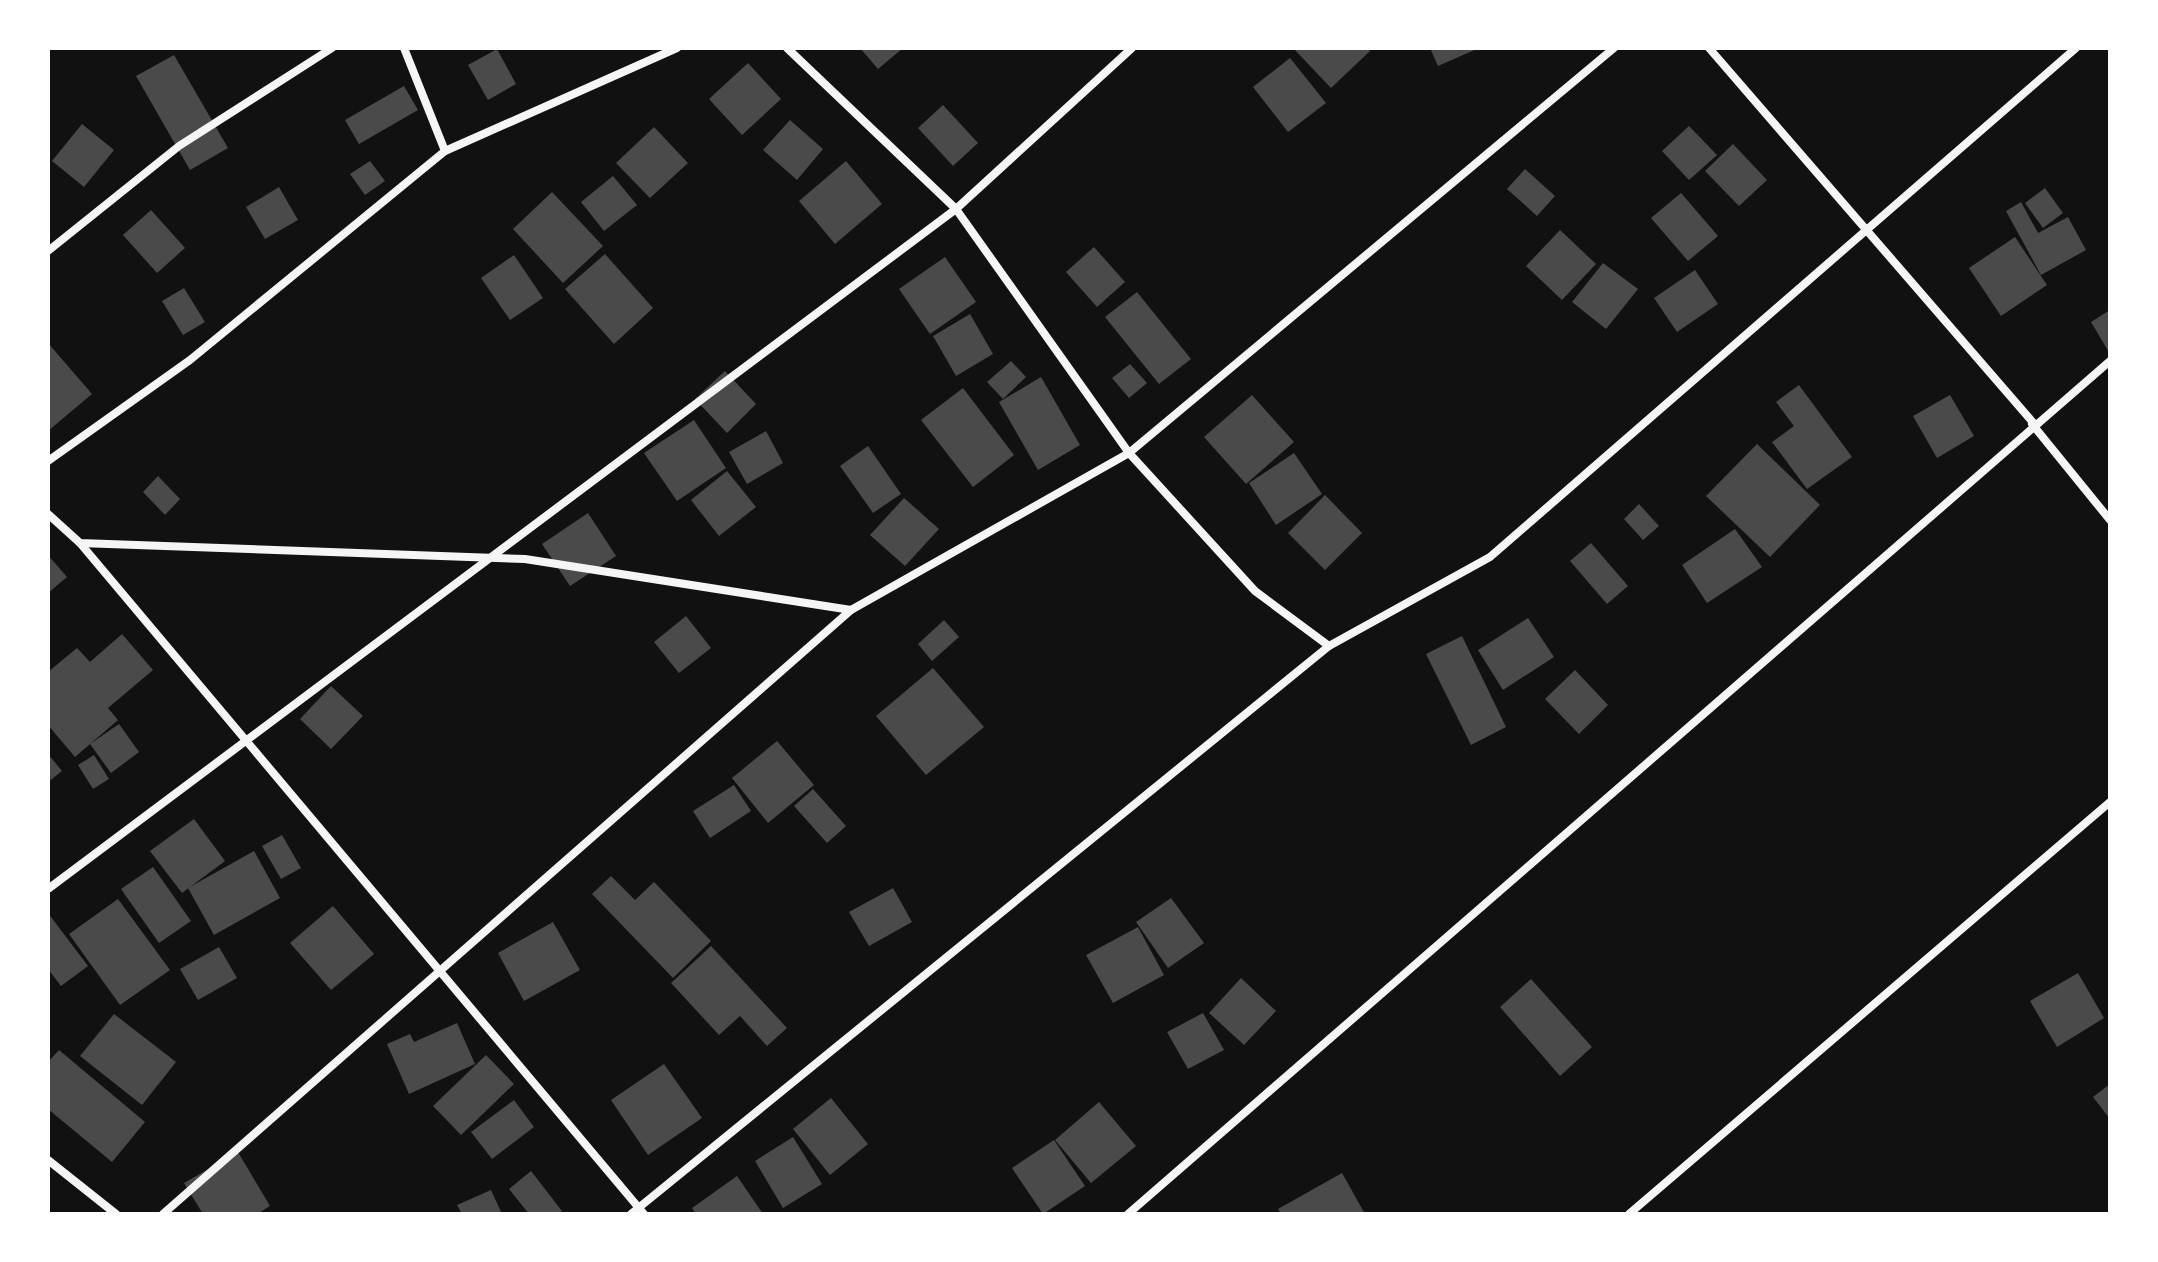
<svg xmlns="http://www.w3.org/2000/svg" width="2158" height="1262" viewBox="0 0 2158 1262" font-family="Commissioner,sans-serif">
  <rect width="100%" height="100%" fill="#111"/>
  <!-- building -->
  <g fill="#4a4a4a">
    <polygon points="860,48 903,48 878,69"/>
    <polygon points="1293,48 1367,48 1370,51 1331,88"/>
    <polygon points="1430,48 1479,48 1438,66"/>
    <polygon points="497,49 516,84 488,100 468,65"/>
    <polygon points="174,55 228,148 190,170 136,76"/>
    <polygon points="1290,58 1326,103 1288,132 1253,87"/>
    <polygon points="748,63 781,99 742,135 709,99"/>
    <polygon points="404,86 418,110 359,144 345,120"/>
    <polygon points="943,105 978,143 953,166 918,128"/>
    <polygon points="790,120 823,149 797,180 763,150"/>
    <polygon points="82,124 114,150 84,187 52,161"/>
    <polygon points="1689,126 1717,155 1689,180 1662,151"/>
    <polygon points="654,127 688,163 650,198 616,163"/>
    <polygon points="1733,144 1767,180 1739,206 1705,171"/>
    <polygon points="370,161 385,181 365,195 350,174"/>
    <polygon points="846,161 882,204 835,244 799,201"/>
    <polygon points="1525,169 1555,196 1537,216 1507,189"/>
    <polygon points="613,176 637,205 604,231 581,202"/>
    <polygon points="279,187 298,220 265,239 246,207"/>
    <polygon points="2045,188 2063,213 2043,228 2025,203"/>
    <polygon points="552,192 603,246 563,283 513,229"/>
    <polygon points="1681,193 1718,236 1688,261 1651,218"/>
    <polygon points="2021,202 2038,233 2068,217 2086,250 2041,275 2006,211"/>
    <polygon points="151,210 185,248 157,273 123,235"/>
    <polygon points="1560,230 1596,264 1562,300 1526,266"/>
    <polygon points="2015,237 2047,285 2001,316 1969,268"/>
    <polygon points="1094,247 1125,282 1097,307 1066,272"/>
    <polygon points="605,254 653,308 614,344 565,289"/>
    <polygon points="514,255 543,298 510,320 481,278"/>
    <polygon points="945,257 976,302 930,334 899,289"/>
    <polygon points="1603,263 1638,289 1606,329 1572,302"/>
    <polygon points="1695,270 1718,304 1677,332 1654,298"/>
    <polygon points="184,288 205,322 183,335 162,301"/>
    <polygon points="1137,292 1191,359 1159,384 1105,317"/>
    <polygon points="2110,310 2110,354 2091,322"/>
    <polygon points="970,314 993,354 956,376 933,336"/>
    <polygon points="48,343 92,394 48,431"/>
    <polygon points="1011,361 1026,377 1003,399 987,382"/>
    <polygon points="1130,364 1147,383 1129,398 1112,378"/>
    <polygon points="725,371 756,404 727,433 695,399"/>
    <polygon points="1041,377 1080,445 1038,470 999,402"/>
    <polygon points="1799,385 1852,457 1807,489 1772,442 1794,426 1776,402"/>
    <polygon points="963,388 1014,455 973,487 921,420"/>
    <polygon points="1252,395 1294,442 1246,484 1204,437"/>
    <polygon points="1950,395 1974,436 1937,458 1913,416"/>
    <polygon points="694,420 726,468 677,501 644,453"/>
    <polygon points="766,431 783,463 747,484 729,452"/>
    <polygon points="1757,444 1820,505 1770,557 1706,496"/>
    <polygon points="868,446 901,494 873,513 840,466"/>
    <polygon points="1294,453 1322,494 1276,525 1249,483"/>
    <polygon points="727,471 756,507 719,536 691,500"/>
    <polygon points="158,476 180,499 165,515 143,492"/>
    <polygon points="1325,495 1362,533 1325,570 1288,533"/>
    <polygon points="904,498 939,529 905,566 870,535"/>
    <polygon points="1639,504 1659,526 1643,540 1624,519"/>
    <polygon points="588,513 616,556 570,586 542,544"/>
    <polygon points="1735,529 1762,567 1707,603 1682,565"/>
    <polygon points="1591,543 1628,586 1607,604 1570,561"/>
    <polygon points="48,555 67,577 48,593"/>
    <polygon points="686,616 711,648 679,673 654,642"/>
    <polygon points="1528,618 1554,657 1503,690 1478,650"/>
    <polygon points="944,620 959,637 932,661 918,644"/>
    <polygon points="122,634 153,670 108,708 118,720 75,757 48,725 48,672 77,648 90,662"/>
    <polygon points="1462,636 1506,727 1471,745 1426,654"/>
    <polygon points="933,668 984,727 926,775 876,716"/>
    <polygon points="1575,670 1608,705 1579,734 1545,699"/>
    <polygon points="331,686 363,716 331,749 300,719"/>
    <polygon points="119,724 139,752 111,773 90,744"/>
    <polygon points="777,741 814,785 768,823 732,778"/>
    <polygon points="48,754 62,771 48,782"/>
    <polygon points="94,755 109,779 93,789 78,765"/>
    <polygon points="734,785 751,811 710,838 693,811"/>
    <polygon points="813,789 846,826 827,843 794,806"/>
    <polygon points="194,819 225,861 182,893 150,851"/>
    <polygon points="282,835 301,868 281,879 262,846"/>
    <polygon points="254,851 280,898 214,935 188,888"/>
    <polygon points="153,867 191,921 159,943 121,889"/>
    <polygon points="611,876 635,900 654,882 711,941 673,978 592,894"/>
    <polygon points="893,888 912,922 869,946 849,912"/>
    <polygon points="1171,898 1204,943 1168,968 1136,922"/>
    <polygon points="118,899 170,970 120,1005 69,934"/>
    <polygon points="333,906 374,954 331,990 290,943"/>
    <polygon points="48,913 88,966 61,986 48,969"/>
    <polygon points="553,922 580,970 524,1001 498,953"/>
    <polygon points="1138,927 1164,975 1113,1003 1086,955"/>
    <polygon points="711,946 787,1028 767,1046 740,1016 719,1035 671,983"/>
    <polygon points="219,947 237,978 198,1000 180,969"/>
    <polygon points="2078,973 2104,1018 2057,1047 2030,1001"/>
    <polygon points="1241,978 1276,1011 1244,1045 1209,1013"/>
    <polygon points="1531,979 1592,1047 1560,1076 1500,1007"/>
    <polygon points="1203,1013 1224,1050 1188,1069 1167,1032"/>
    <polygon points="114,1014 176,1062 142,1105 80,1056"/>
    <polygon points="457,1023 475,1064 409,1094 387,1044 410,1034 414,1042"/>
    <polygon points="59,1050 145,1122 112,1162 48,1109 48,1062"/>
    <polygon points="486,1055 514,1084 461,1135 433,1106"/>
    <polygon points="664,1064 702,1118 648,1155 611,1100"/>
    <polygon points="2110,1084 2110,1119 2093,1097"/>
    <polygon points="831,1098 868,1144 830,1175 793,1129"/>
    <polygon points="514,1100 534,1127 492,1159 471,1132"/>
    <polygon points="1099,1102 1136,1146 1091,1183 1055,1140"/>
    <polygon points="793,1137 822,1184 783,1208 755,1161"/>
    <polygon points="1054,1140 1085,1186 1043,1214 1012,1168"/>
    <polygon points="238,1152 270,1206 257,1214 203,1214 184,1183"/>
    <polygon points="531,1171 562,1211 559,1214 529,1214 509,1189"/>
    <polygon points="1342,1173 1365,1214 1281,1214 1278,1209"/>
    <polygon points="737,1176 763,1214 696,1214 692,1208"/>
    <polygon points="491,1190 502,1214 462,1214 457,1205"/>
  </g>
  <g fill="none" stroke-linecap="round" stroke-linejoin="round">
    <!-- minor -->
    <g stroke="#f5f5f5" stroke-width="8">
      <polyline points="404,48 445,151"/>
      <polyline points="787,48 956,209 1129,453 1255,591 1329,646 1490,557 2076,48"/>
      <polyline points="1709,48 2036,426"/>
      <polyline points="48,251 179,146 332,48"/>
      <polyline points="2032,424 2110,520"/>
      <polyline points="48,461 190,360 445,151 677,48"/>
      <polyline points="48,514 80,543 525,559 851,610 1129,453 1614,48"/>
      <polyline points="80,543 644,1214"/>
      <polyline points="48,889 956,209 1132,48"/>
      <polyline points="48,1160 116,1214"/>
      <polyline points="163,1214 851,610"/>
      <polyline points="631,1214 1329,646"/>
      <polyline points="1128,1214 2110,361"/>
      <polyline points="1629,1214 2110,802"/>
    </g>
  </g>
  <!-- border -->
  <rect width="2158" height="1262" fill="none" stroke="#ffffff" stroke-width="100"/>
</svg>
